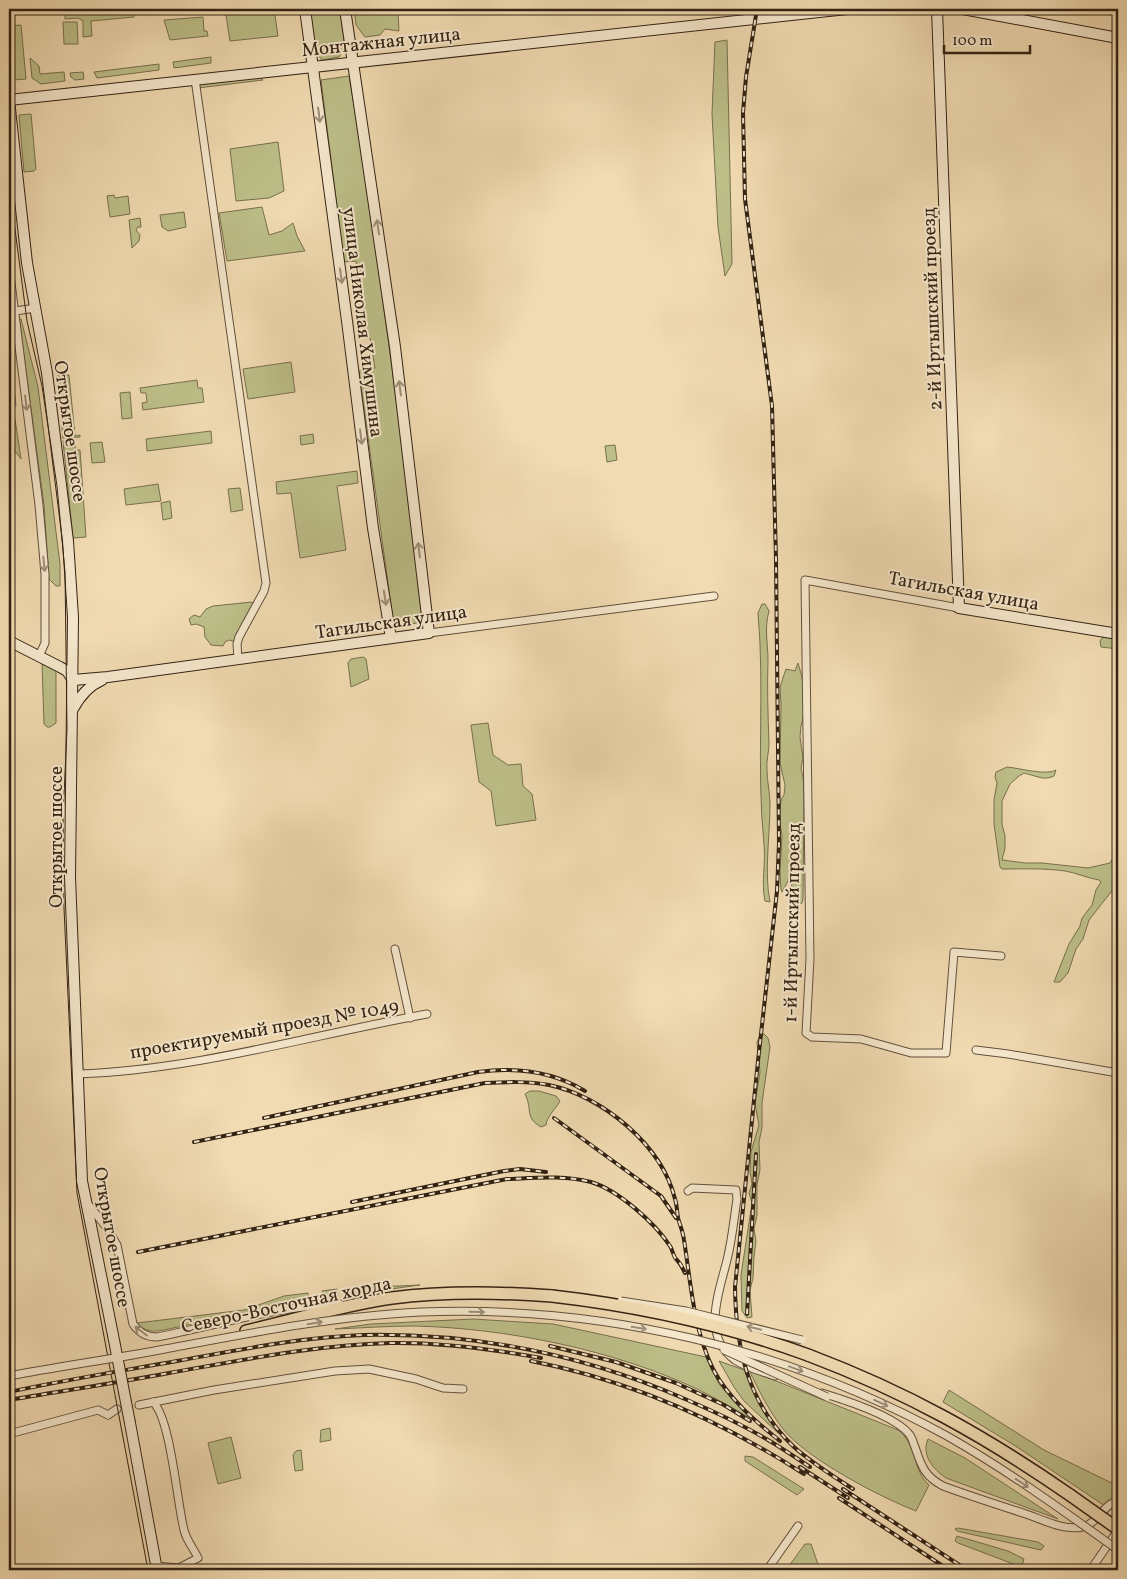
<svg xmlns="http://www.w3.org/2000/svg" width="1127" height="1579" viewBox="0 0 1127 1579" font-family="Vollkorn,serif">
  <rect width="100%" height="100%" fill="#f1dbb2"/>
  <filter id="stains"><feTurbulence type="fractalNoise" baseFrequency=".004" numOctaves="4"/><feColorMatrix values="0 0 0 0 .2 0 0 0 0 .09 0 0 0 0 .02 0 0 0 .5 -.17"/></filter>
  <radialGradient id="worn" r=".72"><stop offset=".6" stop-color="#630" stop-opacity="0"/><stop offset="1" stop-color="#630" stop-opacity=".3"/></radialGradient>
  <!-- green -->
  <g fill="#bdbf89" stroke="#78704e">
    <polygon points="65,9 136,9 136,12 134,12 134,17 91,21 92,36 83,37 83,21 78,18 65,19"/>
    <polygon points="225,9 274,9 278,36 230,41"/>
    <polygon points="310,9 340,9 345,48 339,57 322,60 315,52"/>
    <polygon points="354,9 394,9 398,13 399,31 385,29 380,35 365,37 356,25"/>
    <polygon points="203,17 204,31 207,31 208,36 170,40 164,20"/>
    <polygon points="63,22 77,22 78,44 64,44"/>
    <polygon points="21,25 26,79 13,80 9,26"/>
    <polygon points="727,40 732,264 725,276 718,227 712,114 715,42"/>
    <polygon points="211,57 211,63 174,68 173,62"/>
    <polygon points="30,58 39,66 40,74 64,72 65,81 41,84 32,78"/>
    <polygon points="159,64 159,70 97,78 94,72"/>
    <polygon points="83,72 84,79 75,80 71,77 70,73"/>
    <polygon points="257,75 263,80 198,88 198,82"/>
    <polygon points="349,76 366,176 418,560 423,621 422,622 394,627 359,371 375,368 370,338 366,339 356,261 344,262 321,80"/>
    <polygon points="31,114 36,169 34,171 24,172 19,115"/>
    <polygon points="278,142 284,191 269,198 236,201 230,149"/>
    <polygon points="114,195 115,198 128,196 130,214 110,217 107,196"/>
    <polygon points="262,207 269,235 282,231 293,223 297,236 305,251 227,261 219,213"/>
    <polygon points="184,212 186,227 168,231 162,227 160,215"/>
    <polygon points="140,218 141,227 138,227 136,230 140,235 139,241 132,248 129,220"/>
    <polygon points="19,319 21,319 38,387 60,564 60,586 56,586 49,579 44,505"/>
    <polygon points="291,362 295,392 248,399 243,369"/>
    <polygon points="69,375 75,436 80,435 80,437 63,438 57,376"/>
    <polygon points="197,380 198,388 202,388 204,402 143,410 142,403 147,402 146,393 141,393 140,388"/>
    <polygon points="14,387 16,406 12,405 13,408 9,411 9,388"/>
    <polygon points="130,392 132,418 122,419 120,393"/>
    <polygon points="15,419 21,459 9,443 9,421"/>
    <polygon points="211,431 212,443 147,451 146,439"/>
    <polygon points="313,434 314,443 301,445 300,436"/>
    <polygon points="75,440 75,450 80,450 86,537 73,538 63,441"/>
    <polygon points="102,442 105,462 92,463 90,443"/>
    <polygon points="615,445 617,460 607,462 605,446"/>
    <polygon points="357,471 358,483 337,486 346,550 300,558 291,493 277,494 276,482"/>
    <polygon points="158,484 161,501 126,505 124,489"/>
    <polygon points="240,488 243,510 231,512 228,489"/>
    <polygon points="170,501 172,518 163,520 161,503"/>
    <polygon points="252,602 253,607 236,642 229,640 225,642 223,646 211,645 205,637 204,627 196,624 191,625 189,619 194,615 200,617 206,609 213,606"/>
    <path d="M 762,604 L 765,604 L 769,611 C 764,629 768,643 768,660 C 767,688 768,715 769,744 C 769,752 766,761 767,770 C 767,781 770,793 770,804 C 770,835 764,873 770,902 L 765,901 C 761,882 766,863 764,844 C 756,767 765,690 758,613 Z"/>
    <polygon points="1109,636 1118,639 1118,649 1101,647 1100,641 1103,637"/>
    <polygon points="363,657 366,659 369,679 351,687 348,663 351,659"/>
    <polygon points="798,663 802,677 805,710 801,726 800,737 803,758 801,768 803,777 804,795 803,899 802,903 789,908 792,894 791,888 797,857 798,841 795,826 788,881 782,892 781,890 780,872 782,835 779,819 781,800 784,795 785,785 780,763 781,705 780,687 786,669 795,671"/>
    <polygon points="42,664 56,671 56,723 50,727 47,727 44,724"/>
    <polygon points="488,723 493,755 508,765 521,764 523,786 532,794 536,820 496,826 491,791 479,782 471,725"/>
    <path d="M 1007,767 C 1019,768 1047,776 1056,770 L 1054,776 L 1048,778 L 1042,778 L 1024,773 L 1019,776 L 1010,784 L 1002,801 L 1002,824 L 1005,836 L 1005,848 L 1002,860 L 1025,863 L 1042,863 L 1088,868 L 1110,863 L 1113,858 L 1113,846 L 1118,837 L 1118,883 L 1089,920 L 1083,939 L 1076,949 L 1068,973 L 1060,982 L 1054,982 L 1069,944 L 1080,926 L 1082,918 L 1092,905 L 1096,890 L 1101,882 L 1099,880 C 1087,878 1077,873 1065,871 C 1044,868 1023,869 1002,869 L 1000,867 L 994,824 L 994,800 L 997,783 L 995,777 L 996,772 Z"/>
    <polygon points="761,1033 764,1034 768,1038 770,1047 762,1103 762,1128 759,1142 760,1170 757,1185 757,1215 754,1229 756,1241 754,1257 753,1278 750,1290 752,1317 747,1318 742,1311 741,1275 752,1203 749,1193 752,1184 750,1171 751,1152 759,1125 755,1104 760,1072 757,1042"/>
    <path d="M 530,1091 L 539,1091 L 556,1096 L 560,1101 C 556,1109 547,1116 546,1125 L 541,1127 C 524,1117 533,1110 525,1094 Z"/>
    <polygon points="420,1285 355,1294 352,1288"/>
    <polygon points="337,1289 338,1294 336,1297 326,1298 322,1291"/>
    <path d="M 308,1293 L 308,1299 L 164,1330 C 153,1332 145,1332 137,1323 L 244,1310 L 284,1296 Z"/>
    <path d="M 473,1319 L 553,1324 L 706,1357 L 719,1384 L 750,1418 C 733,1408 715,1398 697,1389 C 614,1350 506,1328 414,1326 C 388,1326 361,1328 335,1329 L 371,1324 Z"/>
    <polygon points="719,1361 744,1370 760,1405 778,1433 744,1401 734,1387"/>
    <path d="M 749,1370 L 898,1430 C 918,1445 912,1470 929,1485 L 916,1511 C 880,1497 807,1459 783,1429 C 769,1411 759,1391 749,1370 Z"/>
    <polygon points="949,1390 1044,1450 1118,1486 1118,1499 1105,1506 1014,1445 943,1402"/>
    <polygon points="330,1428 331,1440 320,1442 321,1430"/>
    <polygon points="231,1437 241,1478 218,1484 208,1443"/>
    <path d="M 928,1439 L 965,1458 L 1058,1519 L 946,1478 C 933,1469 921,1455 928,1439 Z"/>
    <polygon points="301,1450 303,1470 295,1471 293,1455 296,1451"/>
    <polygon points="745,1456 753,1457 804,1489 797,1495 745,1461"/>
    <polygon points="958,1528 1038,1542 1044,1546 1041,1550 957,1531 955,1529"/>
    <polygon points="957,1536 1008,1551 1024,1559 1022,1565 1016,1565 958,1543 955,1541"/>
    <polygon points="805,1544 811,1544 820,1570 786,1570"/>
  </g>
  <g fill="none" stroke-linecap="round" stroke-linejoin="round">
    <defs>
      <g id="street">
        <polyline points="195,79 266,583 264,591 239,637 237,644 238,659"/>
        <polyline points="9,267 39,505 45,574 45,643 39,656"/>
        <polyline points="15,311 36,308"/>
        <polyline points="959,608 805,580 810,959 806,1033 812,1037 861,1039 911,1053 946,1053 954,952 1001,956"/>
        <polyline points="429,633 714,596"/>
        <polyline points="395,949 410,1018"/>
        <polyline points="976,1050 1008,1054 1118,1073"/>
        <path d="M 78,1074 C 196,1070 311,1035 427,1014"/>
        <path d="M 688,1191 L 692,1188 L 736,1190 L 737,1199 C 734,1219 732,1240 727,1260 C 719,1293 701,1336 735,1360 C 747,1368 761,1371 775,1376"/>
        <path d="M 88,1204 L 107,1228 L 117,1245 L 133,1324 C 139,1333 146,1337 157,1337 C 218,1325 278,1306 340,1304"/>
        <path d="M 822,1393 C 845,1400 896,1416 910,1435 C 913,1440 914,1445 916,1450 C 922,1468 926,1477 943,1486 C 970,1496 998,1505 1026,1514 C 1043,1520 1065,1531 1082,1527 C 1098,1524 1103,1504 1118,1501"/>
        <path d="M 153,1402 C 171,1419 177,1503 184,1530 C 186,1540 194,1549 198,1558 L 175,1570"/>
        <polyline points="139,1405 214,1390 335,1371 369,1369 416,1379 443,1388 463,1389"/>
        <polyline points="108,1415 117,1409"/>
        <polyline points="9,1434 98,1410 108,1415"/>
        <polyline points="156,1566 178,1568"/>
        <polyline points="767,1570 798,1526"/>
        <polyline points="1093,1570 1094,1565 1118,1530"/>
      </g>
      <g id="secondary">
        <polyline points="305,9 347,321 373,528 391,638"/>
        <polyline points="937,9 959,608 1118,634"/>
        <polyline points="963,9 1118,38"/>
        <polyline points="9,641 60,667 67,671 73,680"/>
        <polyline points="73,680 108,677 429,633 395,347 345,9"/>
        <path d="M 73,709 C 80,696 88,686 102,680"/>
        <polyline points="113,1335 82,1181 70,877 73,617 68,541 47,373 27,263 9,100 847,9"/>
        <polyline points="130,1423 157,1570"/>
      </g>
      <g id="primary">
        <path d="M 246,1331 C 295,1320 342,1305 392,1298 C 445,1291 498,1292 552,1296"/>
        <path d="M 808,1355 C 906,1392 985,1436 1070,1495"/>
      </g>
    </defs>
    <!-- street casing -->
    <use href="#street" stroke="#62503b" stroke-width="9"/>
    <!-- secondary casing -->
    <use href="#secondary" stroke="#332213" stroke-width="12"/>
    <!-- primary casing -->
    <use href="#primary" stroke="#332213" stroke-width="14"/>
    <!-- street -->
    <use href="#street" stroke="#f6e8cd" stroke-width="7"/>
    <!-- secondary -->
    <use href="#secondary" stroke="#f6e8cd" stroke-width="10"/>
    <!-- primary -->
    <use href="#primary" stroke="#f1dbb2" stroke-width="11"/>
    <!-- tram -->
    <polyline stroke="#332213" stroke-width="1" points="9,183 27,321 42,386 57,486 65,572 67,729 63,818 64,908 77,1193 148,1570"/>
    <defs>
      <g id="rail">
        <path d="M 757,9 L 746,77 L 743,113 L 745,199 L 772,406 L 776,559 L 779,843 L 777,891 L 758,1061 L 735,1287 C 736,1349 747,1402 794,1447 C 812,1463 833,1476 853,1489"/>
        <path d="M 264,1118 L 478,1072 C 515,1067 552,1071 585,1091"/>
        <polyline points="554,1118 661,1196 676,1218"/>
        <path d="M 194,1142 L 485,1083 C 506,1082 528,1081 549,1085 C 602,1096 662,1145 675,1199 C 677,1205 677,1212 678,1218 C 680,1225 683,1232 684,1240 C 691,1283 693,1328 713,1369 C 728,1398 755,1421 780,1441"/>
        <polyline points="352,1202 504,1171 520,1169 546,1172"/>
        <path d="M 138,1252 L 507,1179 C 535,1178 563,1175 591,1182 C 618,1190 655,1223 670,1246 C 673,1250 673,1257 677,1260 C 681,1264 682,1267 685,1273"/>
        <polyline points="747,1314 756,1154"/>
        <polyline points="550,1346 616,1362 676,1383 724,1405 750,1421"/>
        <path d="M 531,1361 C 628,1380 720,1420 804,1474"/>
        <path d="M 9,1392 C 65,1380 121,1371 177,1361 C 239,1350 301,1337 364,1335 C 477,1333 582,1354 685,1399 C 713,1411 741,1424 768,1440 C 782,1448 796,1458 810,1467"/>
        <path d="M 9,1400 C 62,1391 116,1383 169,1373 C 243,1360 315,1345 390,1343 C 440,1342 491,1349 541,1358"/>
        <polyline points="800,1467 848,1498"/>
        <polyline points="843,1489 967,1570"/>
        <polyline points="839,1498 949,1570"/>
      </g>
    </defs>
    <!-- rail casing -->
    <use href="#rail" stroke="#332213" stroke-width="4"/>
    <!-- rail -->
    <use href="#rail" stroke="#f6e8cd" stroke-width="2" stroke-dasharray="5.5" stroke-linecap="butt"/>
    <defs>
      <g id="street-bridge">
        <polyline points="621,1301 686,1311 802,1340"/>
        <polyline points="724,1350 827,1397"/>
        <path d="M 9,1376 C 61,1366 113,1359 165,1349 C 250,1333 335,1316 421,1312 C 603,1305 787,1348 947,1436 C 1007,1470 1062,1510 1118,1550"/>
      </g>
      <polyline id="secondary-bridge" points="113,1335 130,1423"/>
      <g id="primary-bridge">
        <path d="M 552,1296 C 639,1306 726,1325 808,1355"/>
        <polyline points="1070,1495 1118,1529"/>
      </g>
    </defs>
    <!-- street-bridge casing -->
    <use href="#street-bridge" stroke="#62503b" stroke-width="9" stroke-linecap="butt"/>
    <!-- secondary-bridge casing -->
    <use href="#secondary-bridge" stroke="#332213" stroke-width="12" stroke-linecap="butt"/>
    <!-- primary-bridge casing -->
    <use href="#primary-bridge" stroke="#332213" stroke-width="14" stroke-linecap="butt"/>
    <!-- street-bridge -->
    <use href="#street-bridge" stroke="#f6e8cd" stroke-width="7"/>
    <!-- secondary-bridge -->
    <use href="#secondary-bridge" stroke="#f6e8cd" stroke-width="10"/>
    <!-- primary-bridge -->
    <use href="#primary-bridge" stroke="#f1dbb2" stroke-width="11"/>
  </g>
  <!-- one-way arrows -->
  <defs><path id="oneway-shaft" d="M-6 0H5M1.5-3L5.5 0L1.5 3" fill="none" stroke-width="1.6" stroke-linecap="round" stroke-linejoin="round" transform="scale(1.25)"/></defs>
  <g stroke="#9e8f79">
    <use href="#oneway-shaft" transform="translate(319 115) rotate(83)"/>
    <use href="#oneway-shaft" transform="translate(378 227) rotate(-98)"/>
    <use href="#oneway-shaft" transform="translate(341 276) rotate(82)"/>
    <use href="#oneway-shaft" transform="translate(400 388) rotate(-97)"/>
    <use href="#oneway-shaft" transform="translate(26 403) rotate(83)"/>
    <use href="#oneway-shaft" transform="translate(361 437) rotate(83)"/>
    <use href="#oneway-shaft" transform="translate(419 550) rotate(-97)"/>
    <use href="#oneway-shaft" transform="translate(44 564) rotate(85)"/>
    <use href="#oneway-shaft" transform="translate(385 598) rotate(81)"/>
    <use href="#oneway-shaft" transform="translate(477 1312) rotate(1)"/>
    <use href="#oneway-shaft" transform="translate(315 1323) rotate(-9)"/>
    <use href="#oneway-shaft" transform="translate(639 1328) rotate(10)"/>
    <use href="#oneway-shaft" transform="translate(754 1328) rotate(-166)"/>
    <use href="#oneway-shaft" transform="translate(141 1331) rotate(-143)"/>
    <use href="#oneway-shaft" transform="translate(796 1369) rotate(20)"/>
    <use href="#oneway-shaft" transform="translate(881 1403) rotate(25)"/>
    <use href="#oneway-shaft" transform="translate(1022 1483) rotate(34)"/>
  </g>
  <g text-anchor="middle" stroke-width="4" stroke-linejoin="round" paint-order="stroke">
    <!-- street labels -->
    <g font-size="19" fill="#332213" stroke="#f6e8cd">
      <text transform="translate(381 41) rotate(-6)" y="7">Монтажная улица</text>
      <text transform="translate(931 309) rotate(-92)" y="7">2-й Иртышский проезд</text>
      <text transform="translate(364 322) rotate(83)" y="7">улица Николая Химушина</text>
      <text transform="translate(71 431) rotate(82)" y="7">Открытое шоссе</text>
      <text transform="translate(964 590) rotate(10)" y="7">Тагильская улица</text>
      <text transform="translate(391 621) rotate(-8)" y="7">Тагильская улица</text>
      <text transform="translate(55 837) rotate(-90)" y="7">Открытое шоссе</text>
      <text transform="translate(791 923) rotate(-89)" y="7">1-й Иртышский проезд</text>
      <text transform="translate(264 1028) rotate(-10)" y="7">проектируемый проезд № 1049</text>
      <text transform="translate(113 1237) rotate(80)" y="7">Открытое шоссе</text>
      <text transform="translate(286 1304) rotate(-12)" y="7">Северо-Восточная хорда</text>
    </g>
  </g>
  <!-- margin -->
  <rect width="1127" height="1579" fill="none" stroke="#f1dbb2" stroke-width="30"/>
  <rect x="10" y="10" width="1107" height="1559" fill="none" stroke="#332213" stroke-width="2.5"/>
  <rect x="15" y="15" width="1097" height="1549" fill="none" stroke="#332213"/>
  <!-- scale -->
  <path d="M944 45v8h86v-8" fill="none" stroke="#332213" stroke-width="2.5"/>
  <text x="952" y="45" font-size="15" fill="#332213" stroke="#f6e8cd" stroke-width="4" paint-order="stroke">100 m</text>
  <rect width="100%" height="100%" filter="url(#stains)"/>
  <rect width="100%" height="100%" fill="url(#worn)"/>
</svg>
